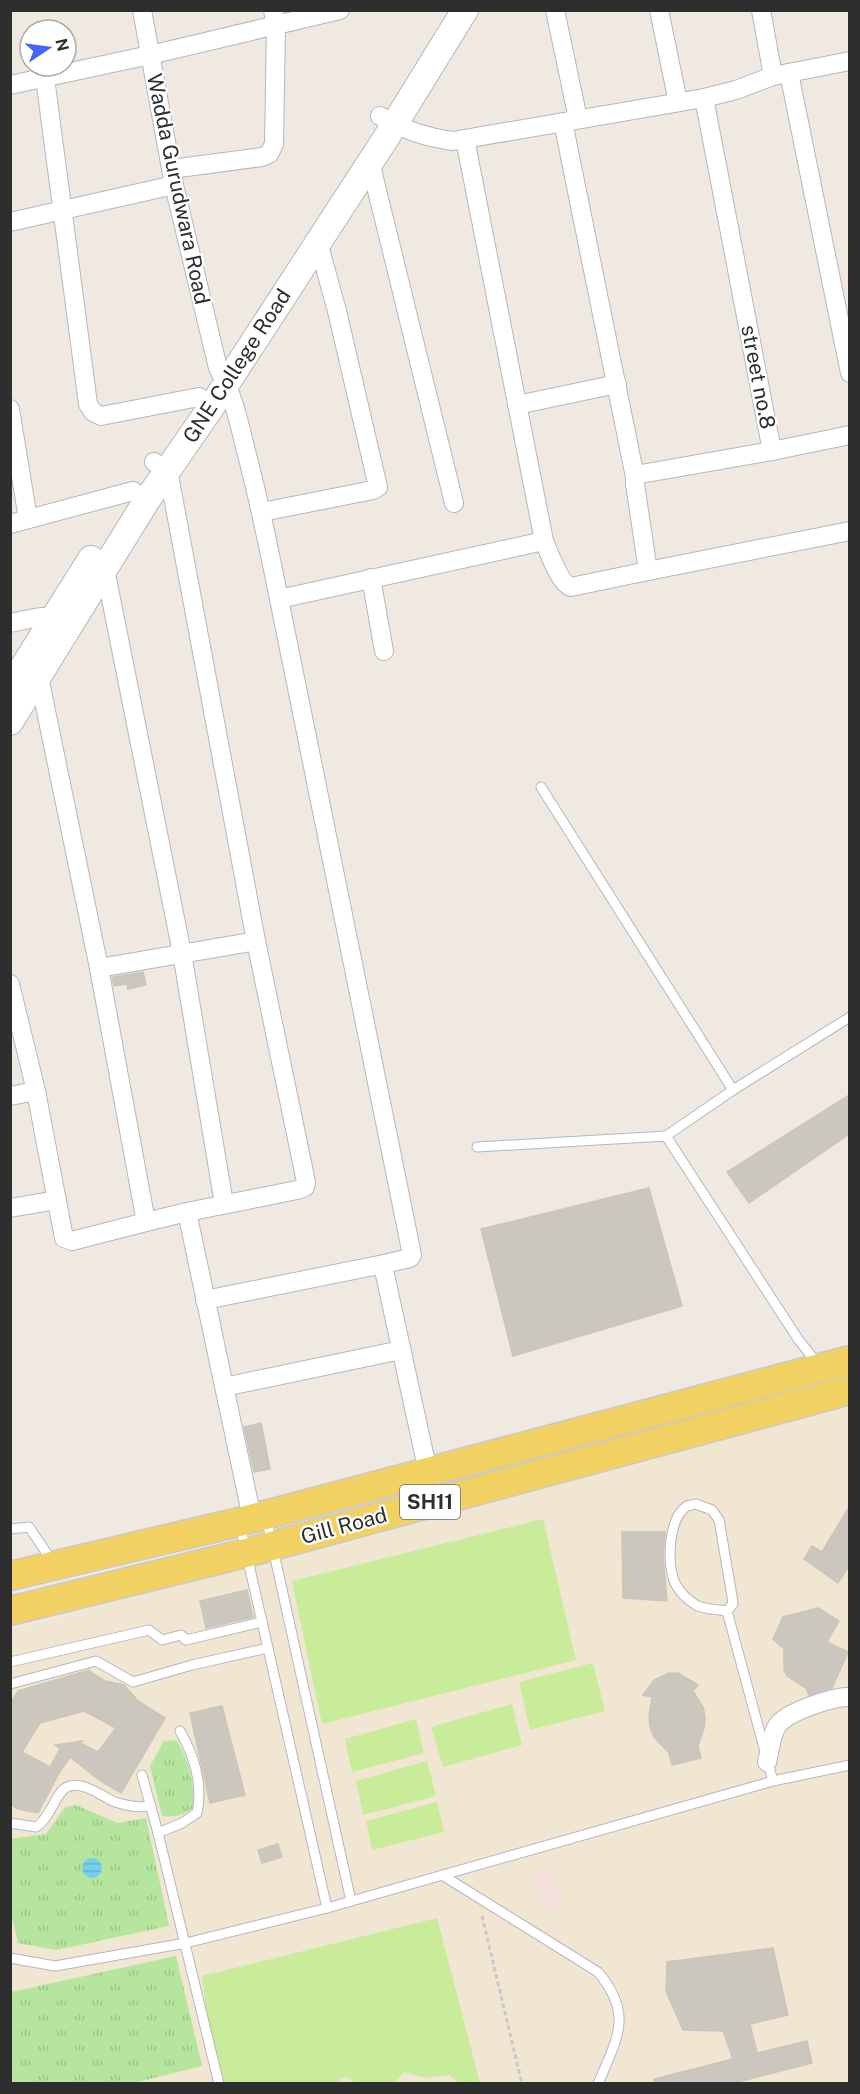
<svg xmlns="http://www.w3.org/2000/svg" width="860" height="2094" viewBox="0 0 860 2094" font-family="'Public Sans',sans-serif">
  <defs>
    <pattern id="grass-tufts" width="24" height="20" patternUnits="userSpaceOnUse" patternTransform="scale(1.5)"><rect width="24" height="20" fill="#b6e59e"/><path d="M3 7l-1-3M5 7V3M7 7l1-3M15 17l-1-3M17 17v-4M19 17l1-3" fill="none" stroke="#9dc588"/></pattern>
    <pattern id="water-rules" width="6" height="5" patternUnits="userSpaceOnUse" patternTransform="scale(1.5)"><rect width="6" height="5" fill="#75cff0"/><path d="M0 2.5h6" fill="none" stroke="#66b2ce"/></pattern>
  </defs>
  <rect width="100%" height="100%" fill="#efe9e1"/>
  <!-- education -->
  <polygon fill="#f0e6d1" points="849,1407 849,2083 11,2083 10,1630"/>
  <!-- medical -->
  <polygon fill="#f5dfe0" points="550,1867 562,1906 545,1911 534,1872"/>
  <!-- grass -->
  <g fill="url(#grass-tufts)">
    <path d="M 176,1740 C 189,1759 195,1786 193,1808 C 182,1816 175,1817 162,1816 L 150,1766 L 164,1741 Z"/>
    <polygon points="76,1805 117,1823 146,1818 169,1926 56,1950 18,1943 11,1914 10,1839 46,1834 65,1807"/>
    <polygon points="176,1956 202,2066 134,2083 11,2083 11,1992"/>
  </g>
  <!-- pitch -->
  <g fill="#c9ec9a">
    <polygon points="543,1519 576,1660 322,1724 292,1581"/>
    <polygon points="593,1663 605,1711 530,1730 519,1682"/>
    <polygon points="512,1704 522,1745 443,1767 431,1727"/>
    <polygon points="416,1719 424,1753 352,1772 345,1739"/>
    <polygon points="427,1761 436,1796 363,1815 356,1781"/>
    <polygon points="437,1802 444,1832 372,1850 366,1821"/>
    <polygon points="437,1918 480,2083 459,2083 449,2075 425,2078 404,2072 393,2083 354,2083 346,2076 336,2083 221,2083 212,2055 202,1976"/>
  </g>
  <!-- water -->
  <circle fill="url(#water-rules)" cx="92" cy="1868" r="10"/>
  <!-- building -->
  <g fill="#cbc7bf" stroke="#cbc5ba" stroke-width="1.5" fill-rule="evenodd">
    <polygon points="143,972 146,985 128,989 127,984 114,986 112,977"/>
    <polygon points="849,1095 849,1134 749,1203 727,1172"/>
    <polygon points="649,1188 682,1306 513,1356 481,1229"/>
    <polygon points="261,1423 270,1469 254,1472 244,1427"/>
    <polygon points="849,1507 849,1566 838,1583 804,1559 812,1546 822,1552"/>
    <polygon points="622,1532 665,1532 663,1556 667,1601 623,1598"/>
    <polygon points="247,1590 253,1617 206,1628 200,1601"/>
    <polygon points="818,1608 839,1621 827,1642 848,1652 832,1688 809,1695 806,1688 787,1676 784,1670 784,1649 773,1639 783,1617"/>
    <path d="M 89,1670 L 93,1674 L 105,1681 L 124,1685 L 138,1701 L 165,1718 L 121,1793 L 102,1782 L 70,1757 L 59,1773 L 38,1813 L 18,1809 L 10,1804 L 10,1705 L 18,1691 ZM 84,1711 L 116,1728 L 98,1752 L 80,1743 L 82,1741 L 55,1745 L 60,1749 L 50,1767 L 22,1752 L 40,1723 Z"/>
    <polygon points="669,1673 678,1673 698,1685 693,1691 703,1707 705,1717 704,1728 698,1746 701,1758 672,1765 669,1753 654,1737 650,1727 649,1716 652,1697 643,1695 654,1680"/>
    <polygon points="222,1706 245,1795 210,1803 190,1713"/>
    <polygon points="278,1844 282,1857 262,1863 258,1850"/>
    <polygon points="773,1948 788,2015 750,2024 757,2053 807,2041 812,2063 730,2084 655,2084 654,2079 733,2059 723,2031 683,2030 666,1991 667,1962"/>
  </g>
  <g fill="none" stroke-linecap="round" stroke-linejoin="round">
    <defs>
      <g id="lane">
        <polyline points="541,787 733,1090"/>
        <polyline points="477,1147 666,1136"/>
        <polyline points="817,1363 798,1339 666,1136 733,1090 850,1017"/>
        <path d="M 696,1504 L 712,1510 L 719,1520 L 732,1596 L 733,1604 L 727,1611 C 717,1609 705,1610 696,1605 C 688,1600 680,1592 676,1585 C 666,1567 668,1518 687,1506 C 690,1505 693,1505 696,1504 Z"/>
        <polyline points="266,1517 351,1901"/>
        <polyline points="240,1525 327,1908"/>
        <polyline points="10,1529 29,1527 52,1561"/>
        <polyline points="727,1611 773,1781"/>
        <polyline points="10,1662 149,1630 162,1640 181,1635 186,1640 262,1622"/>
        <polyline points="10,1684 96,1661 133,1682 192,1665 268,1648"/>
        <polyline points="142,1775 158,1833 219,2084"/>
        <path d="M 10,1823 L 36,1827 C 51,1818 55,1793 67,1787 C 82,1780 101,1796 115,1802 C 127,1806 138,1808 151,1806"/>
        <path d="M 158,1833 L 182,1823 L 197,1813 C 203,1784 195,1757 180,1731"/>
        <path d="M 442,1875 L 598,1972 C 634,2015 617,2038 598,2084"/>
        <polyline points="10,1958 55,1966 186,1943 327,1908 773,1781 850,1765"/>
      </g>
      <g id="street">
        <path d="M 142,10 L 174,185 L 218,368 C 233,394 239,422 246,451 C 259,500 269,549 279,599"/>
        <polyline points="555,10 578,119"/>
        <polyline points="659,10 678,102"/>
        <polyline points="761,10 773,76"/>
        <polyline points="789,73 850,373"/>
        <polyline points="45,78 88,404 93,412 101,416 199,397"/>
        <polyline points="10,85 150,55 340,10"/>
        <path d="M 380,116 C 405,130 424,137 453,141 L 704,98 L 736,90 L 773,76 L 850,61"/>
        <polyline points="563,122 635,477"/>
        <polyline points="465,139 544,541"/>
        <polyline points="370,162 454,503"/>
        <polyline points="171,169 262,157 269,154 274,144 276,26 273,10"/>
        <polyline points="10,222 174,185"/>
        <polyline points="517,405 617,384"/>
        <polyline points="10,409 28,519"/>
        <polyline points="772,451 850,435"/>
        <polyline points="154,462 168,470 256,941 306,1182 305,1187 297,1190 187,1212 252,1518"/>
        <polyline points="262,512 373,490 378,487 337,311 318,242"/>
        <polyline points="10,524 133,491"/>
        <polyline points="105,569 182,953 224,1204"/>
        <polyline points="648,571 850,531"/>
        <polyline points="371,578 384,651"/>
        <path d="M 10,623 C 27,620 46,613 63,619"/>
        <polyline points="39,677 99,968 146,1222 187,1212"/>
        <polyline points="99,968 256,941"/>
        <polyline points="10,984 36,1091 64,1238 72,1241 146,1222"/>
        <polyline points="10,1096 36,1091"/>
        <polyline points="10,1208 57,1200"/>
        <polyline points="205,1300 384,1264"/>
        <polyline points="224,1387 401,1350"/>
        <path d="M 428,1472 L 384,1270 L 384,1264 L 410,1258 L 412,1255 L 279,599 L 544,541 C 549,552 559,583 571,587 L 648,571 L 635,484 L 635,477 L 641,474 L 772,451 L 704,98"/>
        <path d="M 767,1762 C 770,1751 771,1735 777,1726 C 786,1712 834,1696 850,1697"/>
      </g>
      <g id="secondary">
        <polyline points="10,688 91,559"/>
        <polyline points="10,722 147,500 212,406 386,138 465,10"/>
      </g>
      <g id="primary">
        <polyline points="10,1576 239,1522 850,1360"/>
        <polyline points="10,1611 246,1553 850,1390"/>
      </g>
    </defs>
    <!-- lane casing -->
    <use href="#lane" stroke="#b4b7c1" stroke-width="11"/>
    <!-- street casing -->
    <use href="#street" stroke="#b4b7c1" stroke-width="20"/>
    <!-- secondary casing -->
    <use href="#secondary" stroke="#b4b7c1" stroke-width="28"/>
    <!-- primary casing -->
    <use href="#primary" stroke="#c9c9c9" stroke-width="31"/>
    <!-- path -->
    <polyline stroke="#c9c9c9" stroke-width="3" stroke-dasharray="4.5 3" stroke-linecap="butt" points="482,1916 522,2084"/>
    <!-- lane -->
    <use href="#lane" stroke="#fff" stroke-width="9"/>
    <!-- street -->
    <use href="#street" stroke="#fff" stroke-width="18"/>
    <!-- secondary -->
    <use href="#secondary" stroke="#fff" stroke-width="26"/>
    <!-- primary -->
    <use href="#primary" stroke="#f2d163" stroke-width="28"/>
  </g>
  <g text-anchor="middle" stroke-width="4.5" stroke-linejoin="round" paint-order="stroke">
    <!-- shield labels -->
    <rect fill="#fff" stroke="#6d6d6d" stroke-width="1.5" x="400" y="1485" width="60" height="34" rx="4.5"/>
    <g font-size="20" font-weight="bold" fill="#2e2e2e">
      <text x="430" y="1509">SH11</text>
    </g>
    <!-- street labels -->
    <g font-size="21" fill="#2e2e2e" stroke="#fff">
      <text transform="translate(178 189) rotate(78)" y="7">Wadda Gurudwara Road</text>
      <text transform="translate(237 366) rotate(-57)" y="7">GNE College Road</text>
      <text transform="translate(758 377) rotate(79)" y="7">street no.8</text>
      <text transform="translate(344 1526) rotate(-15)" y="7">Gill Road</text>
    </g>
  </g>
  <!-- border -->
  <rect width="860" height="2094" fill="none" stroke="#2e2e2e" stroke-width="24"/>
  <!-- north arrow -->
  <g transform="translate(48 48) rotate(77)"><circle r="28" fill="#ffffff" stroke="#ababab" stroke-width="1.5"/>
  <path d="M0-4.5L10 22L0 15L-10 22Z" fill="#4264fb"/>
  <text y="-9" font-size="16" font-weight="bold" text-anchor="middle" fill="#2e2e2e">N</text>
  </g>
</svg>
